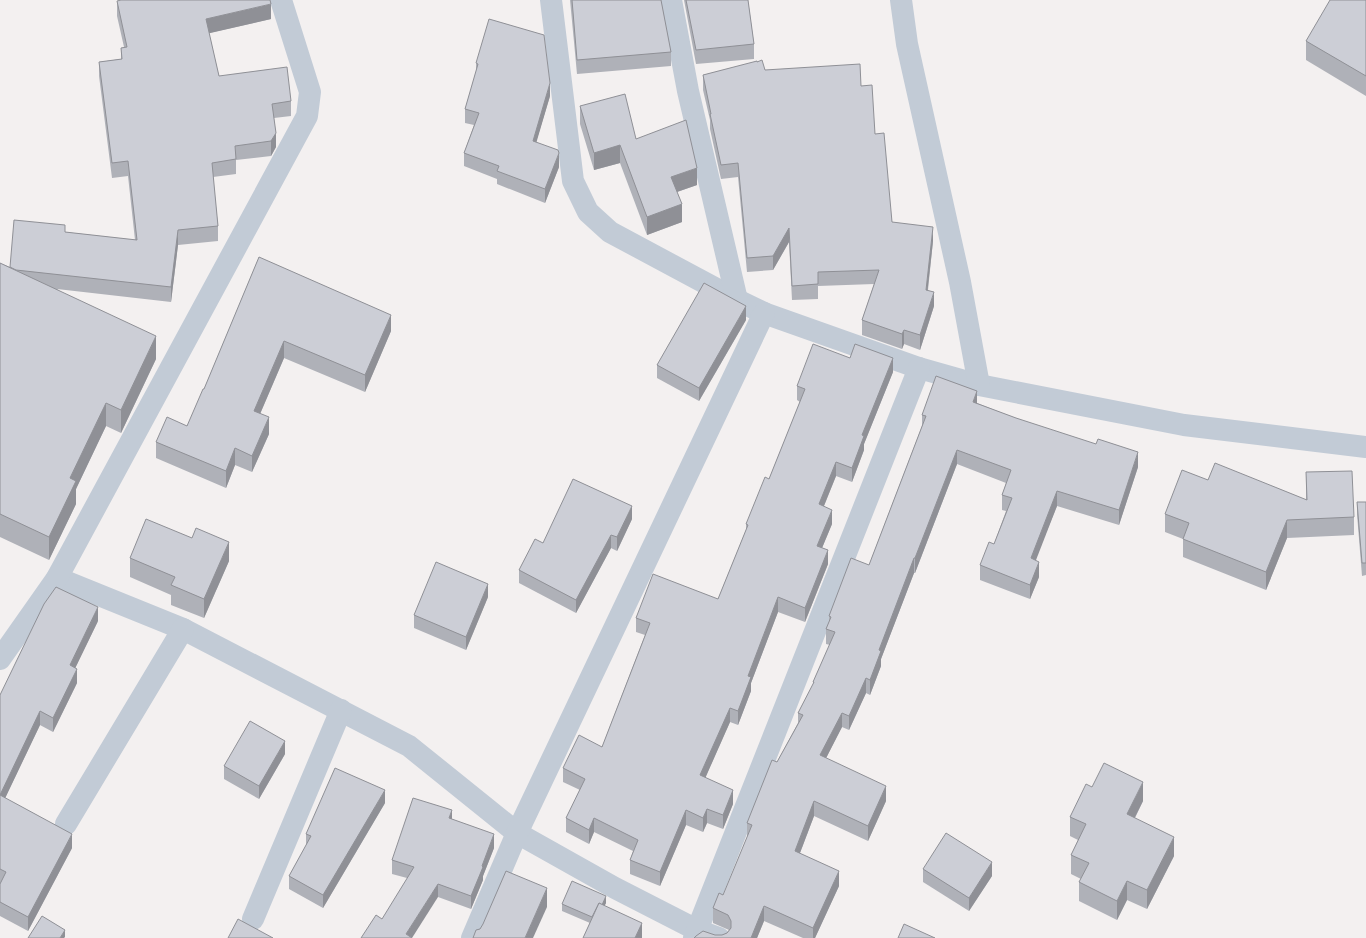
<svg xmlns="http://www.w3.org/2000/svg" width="1366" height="938" viewBox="0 0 1366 938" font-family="Figtree,sans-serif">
  <rect width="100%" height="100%" fill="#f3f0f0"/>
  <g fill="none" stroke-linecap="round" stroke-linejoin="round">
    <!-- street -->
    <g stroke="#c2cbd6" stroke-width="22">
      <polyline points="551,0 573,181 588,212 610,232 737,300 764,313 919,368 979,385 1184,425 1366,447"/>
      <polyline points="671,0 688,91 737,300"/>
      <polyline points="901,0 907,44 960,282 979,385"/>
      <polyline points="57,578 183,629 409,746 517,833 615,888 697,930 719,938"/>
      <polyline points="0,659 57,578 307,116 310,92 281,0"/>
      <polyline points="66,824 183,629"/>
      <polyline points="253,919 341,710"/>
      <polyline points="472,938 517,833 764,313"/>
      <polyline points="694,938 919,368"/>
    </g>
  </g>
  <!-- wall -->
  <g fill="#afb1b8">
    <polygon points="570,0 661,0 671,52 671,66 577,74"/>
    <polygon points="684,0 748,0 754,44 754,59 696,64"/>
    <polygon points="1366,0 1366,96 1306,60 1306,41"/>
    <polygon points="117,1 271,19 209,33 219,76 291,101 291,116 274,118 276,147 271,156 236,160 236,174 213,177 218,226 218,241 178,245 171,302 57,289 156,359 121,433 106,426 76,489 76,504 49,560 0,537 0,263 10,267 65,232 135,240 128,176 112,178 99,76 99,62 121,59 121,48 124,47 117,16"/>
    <polygon points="757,62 765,70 861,86 875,134 892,222 933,241 928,290 934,306 920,350 904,344 902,349 862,335 862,320 874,284 818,286 818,299 792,300 789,242 773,270 747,272 738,177 721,179 710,129 710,120 703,90 703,75"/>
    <polygon points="476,63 550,96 536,142 559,167 545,203 497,184 497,179 464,166 464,153 474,125 465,123 465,109 476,72"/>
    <polygon points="580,106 636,139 697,185 677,192 682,222 647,235 620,163 594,170 580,124"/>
    <polygon points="259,257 391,331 365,392 284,358 260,414 269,434 252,472 235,465 226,488 156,458 156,442 187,426 204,389"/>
    <polygon points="746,320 699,401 657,378 657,365"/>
    <polygon points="850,358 893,372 864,444 864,450 852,482 836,476 824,506 832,524 822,548 828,564 805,622 778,612 751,683 751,691 738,725 730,722 705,778 733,804 723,829 707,823 703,832 686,825 660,886 630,874 630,860 633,851 594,832 589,844 566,832 566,818 580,790 563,782 563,768 602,747 645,635 636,632 636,618 718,599 746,530 746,524 769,479 800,402 797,400 797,386"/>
    <polygon points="977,403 1138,467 1119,525 1057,506 1035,560 1039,577 1030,599 980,580 980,565 994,544 1006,511 1002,510 1002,495 1006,483 957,464 915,573 914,573 881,659 881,666 870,695 866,693 849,730 842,727 826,758 886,801 868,841 814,816 800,853 839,886 815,938 803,938 764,921 757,938 715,935 722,935 727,933 729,930 713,923 713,908 723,895 747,838 747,823 777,762 798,723 798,713 813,685 813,682 830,645 826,644 826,629 829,622 829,616 869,565 922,426 922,415"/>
    <polygon points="1306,472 1354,517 1354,535 1287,538 1266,590 1183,557 1183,539 1165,532 1165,514 1208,480 1306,500"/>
    <polygon points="1357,502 1366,502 1366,575 1362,576 1357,514"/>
    <polygon points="632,519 617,551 611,548 576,613 519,583 519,570 543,543"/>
    <polygon points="130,558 229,561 204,618 171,605 171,595 130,577"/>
    <polygon points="488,597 466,650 414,628 414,615"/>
    <polygon points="98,621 75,668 77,683 53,732 40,725 5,798 72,848 28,931 0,916 0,695"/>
    <polygon points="285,754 259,799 224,779 224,766"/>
    <polygon points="1092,787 1143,801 1135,818 1174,856 1147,909 1127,900 1117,920 1079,901 1079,882 1081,879 1071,874 1071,855 1078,840 1070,836 1070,817"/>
    <polygon points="385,803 323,908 289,889 289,876 306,846 306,834"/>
    <polygon points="452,819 494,848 483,876 483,880 471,909 438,897 407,878 392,874 392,860"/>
    <polygon points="923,869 992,876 969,911 923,882"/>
    <polygon points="606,903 604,906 642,937 642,938 583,938 590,923 562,911 562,904"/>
  </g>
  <!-- shaded-wall -->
  <g fill="#8f9096">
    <polygon points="271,4 271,19 206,34 206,19"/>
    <polygon points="550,83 550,96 533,154 533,141"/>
    <polygon points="276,133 276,147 271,156 271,141"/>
    <polygon points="620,145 620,163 594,170 594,153"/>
    <polygon points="559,153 559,167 545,203 545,189"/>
    <polygon points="697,168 697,185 671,194 671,177"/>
    <polygon points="682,204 682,222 647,235 647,217"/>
    <polygon points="933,227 933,241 926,304 926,290"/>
    <polygon points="789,228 789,242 773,270 773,256"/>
    <polygon points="178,230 178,245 171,302 171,287"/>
    <polygon points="934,292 934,306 920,350 920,335"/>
    <polygon points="746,306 746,320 699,401 699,388"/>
    <polygon points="391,315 391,331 365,392 365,375"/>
    <polygon points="904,330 904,344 902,349 902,334"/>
    <polygon points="156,336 156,359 121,433 121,410"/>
    <polygon points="284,341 284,358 254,428 254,411"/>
    <polygon points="893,358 893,372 864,444 864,450 852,482 852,468 862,435"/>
    <polygon points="977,391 977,406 973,402"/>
    <polygon points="106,403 106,426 76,489 76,504 49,560 49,537 70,478"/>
    <polygon points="269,417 269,434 252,472 252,456"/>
    <polygon points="235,448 235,465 226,488 226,471"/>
    <polygon points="957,450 957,464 915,573 915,558"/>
    <polygon points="1138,452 1138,467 1119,525 1119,510"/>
    <polygon points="836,462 836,476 819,518 819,504"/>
    <polygon points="1057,491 1057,506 1031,573 1031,558"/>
    <polygon points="632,506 632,519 617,551 617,537"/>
    <polygon points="832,510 832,524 817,560 817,546"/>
    <polygon points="1287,520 1287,538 1266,590 1266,572"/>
    <polygon points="611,535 611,548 576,613 576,600"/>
    <polygon points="229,542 229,561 204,618 204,599"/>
    <polygon points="828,550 828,564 805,622 805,608"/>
    <polygon points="914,558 914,573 881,659 881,666 870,695 870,680 879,650"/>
    <polygon points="1039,562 1039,577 1030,599 1030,585"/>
    <polygon points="488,584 488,597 466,650 466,637"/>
    <polygon points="778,597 778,612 751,683 751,691 738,725 738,711 748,676"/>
    <polygon points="98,607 98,621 70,679 70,665"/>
    <polygon points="77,669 77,683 53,732 53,718"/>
    <polygon points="866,678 866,693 849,730 849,716"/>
    <polygon points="730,708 730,722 700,790 700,775"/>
    <polygon points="40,711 40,725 0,809 0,795"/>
    <polygon points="842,713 842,727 820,770 820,755"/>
    <polygon points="285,741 285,754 259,799 259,786"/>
    <polygon points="1143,782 1143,801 1127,833 1127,814"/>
    <polygon points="886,786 886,801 868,841 868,826"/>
    <polygon points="385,790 385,803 323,908 323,895"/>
    <polygon points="733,790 733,804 723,829 723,815"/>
    <polygon points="814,801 814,816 795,866 795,851"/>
    <polygon points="707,809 707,823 703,832 703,818"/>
    <polygon points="452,810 452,824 449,818"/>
    <polygon points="686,810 686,825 660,886 660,872"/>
    <polygon points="594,818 594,832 589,844 589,830"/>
    <polygon points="72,834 72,848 28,931 28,917"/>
    <polygon points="494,834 494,848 483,876 483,880 471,909 471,896"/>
    <polygon points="1174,837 1174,856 1147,909 1147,890"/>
    <polygon points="992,862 992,876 969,911 969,898"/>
    <polygon points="839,871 839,886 815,938 813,938 813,928"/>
    <polygon points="1127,881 1127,900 1117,920 1117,901"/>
    <polygon points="438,884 438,897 412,938 406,934"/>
    <polygon points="547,888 547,907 533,938 525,938"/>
    <polygon points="606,896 606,903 595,926 595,919"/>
    <polygon points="764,906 764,921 757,938 751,938"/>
    <polygon points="642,923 642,938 635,938"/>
    <polygon points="65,930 65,937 64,938 60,938"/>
  </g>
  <!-- building -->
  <g fill="#ccced6" stroke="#8f9096">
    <polygon points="121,0 270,0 271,4 206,19 219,76 287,67 291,101 272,104 276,133 271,141 235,146 236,159 212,163 218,226 178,230 171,287 16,270 10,267 14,220 65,225 65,232 137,240 128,161 112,163 99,62 122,59 121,48 127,47 117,1"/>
    <polygon points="572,0 661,0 671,52 577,60"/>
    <polygon points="686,0 748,0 754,44 696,50"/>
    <polygon points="1330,0 1366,0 1366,76 1306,41"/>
    <polygon points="489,19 544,35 550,83 533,141 558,150 559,153 545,189 497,171 499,166 464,153 479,113 465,109 478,64 476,63"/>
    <polygon points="762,60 765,70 860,64 861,86 872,85 875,134 884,133 892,222 933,227 926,290 934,292 920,335 904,330 902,334 862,320 879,270 818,272 818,284 792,286 789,228 773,256 747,258 738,163 721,165 710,114 711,114 703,75 757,61 757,62"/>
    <polygon points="625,94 636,139 686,120 697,168 671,177 682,204 647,217 620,145 594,153 580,106"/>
    <polygon points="259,257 391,315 365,375 284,341 254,411 269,417 252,456 235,448 226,471 156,442 167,417 187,426 203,389 204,389"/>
    <polygon points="0,263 156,336 121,410 106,403 70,478 76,481 49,537 0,514"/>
    <polygon points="704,283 746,306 699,388 657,365"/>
    <polygon points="813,344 850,358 855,344 893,358 862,435 864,436 852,468 836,462 819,504 832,510 817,546 828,550 805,608 778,597 748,676 751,677 738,711 730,708 700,775 733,790 723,815 707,809 703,818 686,810 660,872 630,860 638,840 594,818 589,830 566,818 585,779 563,768 579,735 602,747 650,623 636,618 653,574 718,599 748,525 746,524 765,477 769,479 805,389 797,386"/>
    <polygon points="936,376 977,391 973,402 1016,418 1096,444 1098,439 1138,452 1119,510 1057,491 1031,558 1039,562 1030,585 980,565 989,542 994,544 1012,498 1002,495 1011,470 957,450 915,558 914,558 879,650 881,651 870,680 866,678 849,716 842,713 820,755 886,786 868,826 814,801 795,851 839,871 813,928 764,906 751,938 694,938 696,936 703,931 715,935 722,935 727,933 731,928 731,921 728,915 713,908 719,893 723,895 752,825 747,823 772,760 777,762 803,715 798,713 814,682 813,682 835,632 826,629 831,617 829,616 851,558 869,565 926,416 922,415"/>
    <polygon points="1215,463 1307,500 1306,472 1352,471 1354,517 1287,520 1266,572 1183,539 1189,523 1165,514 1182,470 1208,480"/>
    <polygon points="573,479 632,506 617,537 611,535 576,600 519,570 535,539 543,543"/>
    <polygon points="1357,502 1366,502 1366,563 1362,563"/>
    <polygon points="146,519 192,538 196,528 229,542 204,599 171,585 175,577 130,558"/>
    <polygon points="436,562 488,584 466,637 414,615"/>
    <polygon points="56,587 98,607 70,665 77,669 53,718 40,711 0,795 0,695 44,604"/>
    <polygon points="250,721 285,741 259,786 224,766"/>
    <polygon points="1104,763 1143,782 1127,814 1174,837 1147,890 1127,881 1117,901 1079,882 1089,863 1071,855 1086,824 1070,817 1086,784 1092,787"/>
    <polygon points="335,768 385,790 323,895 289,876 311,836 306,834"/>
    <polygon points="0,795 72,834 28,917 0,902 0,884 6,872 0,869"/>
    <polygon points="413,798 452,810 449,818 494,834 482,866 483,867 471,896 438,884 406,934 412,938 361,938 376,915 382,919 414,867 392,860"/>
    <polygon points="946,833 992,862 969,898 923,869"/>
    <polygon points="506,871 547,888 525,938 473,938 476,930 480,929 483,924"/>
    <polygon points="572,881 606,896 602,905 599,903 592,917 562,904"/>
    <polygon points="599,903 642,923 635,938 583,938"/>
    <polygon points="42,916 65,930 60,938 28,938"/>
    <polygon points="238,919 273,938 228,938"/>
    <polygon points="904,924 935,938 898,938"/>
  </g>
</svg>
